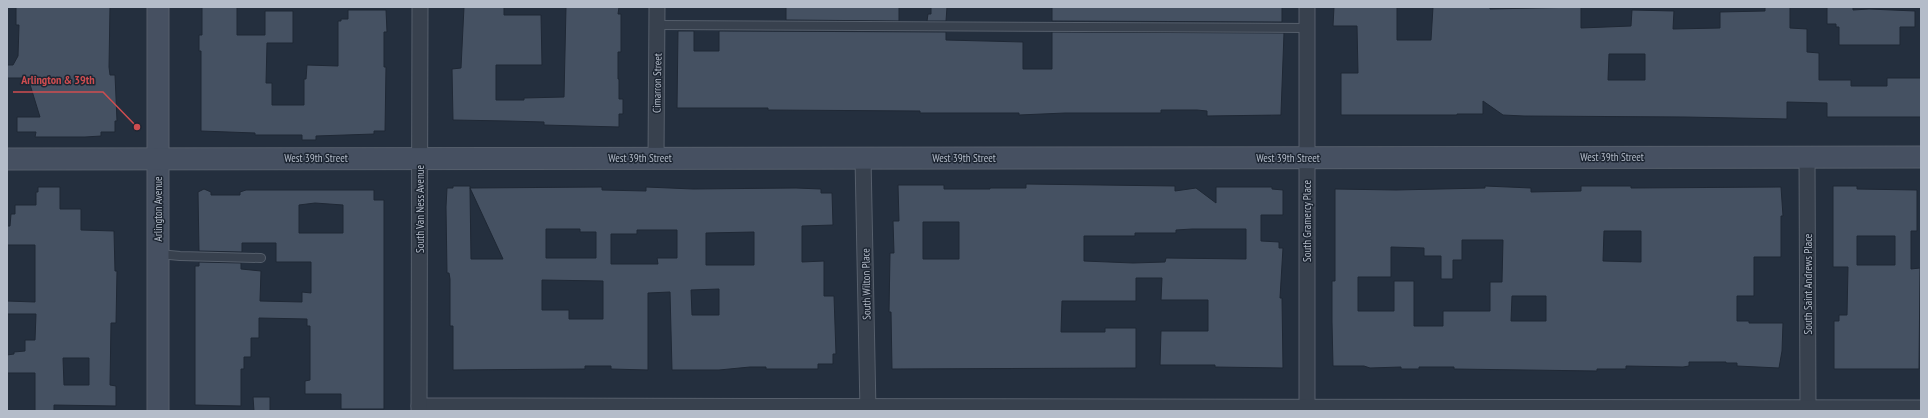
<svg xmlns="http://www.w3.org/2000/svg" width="1928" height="418" viewBox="0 0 1928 418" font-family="'PT Sans Narrow',sans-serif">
  <rect width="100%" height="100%" fill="#242f3e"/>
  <!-- building -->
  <g fill="#455162" stroke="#1f2835" fill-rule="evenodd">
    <polygon points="16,7 110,7 109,67 110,75 115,75 117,121 115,121 115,132 101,132 101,136 85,137 35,137 36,132 17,132 17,117 40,117 28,78 7,78 7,65 13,65 18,56 19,25 16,25"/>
    <polygon points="202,7 237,7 237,35 265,35 265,11 293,11 293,43 267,43 266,83 272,83 272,105 304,105 304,79 306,79 307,65 338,66 338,21 341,21 341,19 348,19 348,10 386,10 387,32 384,32 384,67 386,67 385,131 374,131 374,134 316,136 316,140 302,140 302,135 255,135 255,133 201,131 201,51 199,51 199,35 202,35"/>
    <polygon points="464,7 504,7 504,15 541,15 542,65 496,65 496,100 524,100 524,98 564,97 566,7 619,7 618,14 621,14 621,52 618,52 618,79 619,79 619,99 623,99 623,114 619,114 619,127 544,125 544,122 508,121 453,120 452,69 461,68"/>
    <polygon points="786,7 899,7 899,21 786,20"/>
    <polygon points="931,7 947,7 946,21 927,21 928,14 931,14"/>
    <polygon points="1052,7 1282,7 1282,22 1052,21"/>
    <path d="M 1334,7 L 1397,7 L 1397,40 L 1431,40 L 1433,7 L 1490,7 L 1490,9 L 1581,7 L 1581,28 L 1631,26 L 1632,10 L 1674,11 L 1673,29 L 1720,28 L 1720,12 L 1765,11 L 1765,7 L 1790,7 L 1790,28 L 1807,29 L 1807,52 L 1819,53 L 1819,80 L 1851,80 L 1851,86 L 1887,86 L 1887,78 L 1921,78 L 1921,117 L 1827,117 L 1827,103 L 1787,102 L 1787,119 L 1685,117 L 1524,116 L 1503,115 L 1483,101 L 1483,114 L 1457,114 L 1457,115 L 1341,115 L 1341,73 L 1358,73 L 1357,26 L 1333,26 ZM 1609,54 L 1645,54 L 1645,80 L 1608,80 Z"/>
    <polygon points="1827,7 1853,7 1853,10 1869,9 1915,11 1915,27 1900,27 1900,45 1839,45 1839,27 1836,27 1836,24 1827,24"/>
    <polygon points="678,31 694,31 694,51 719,51 719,31 946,32 946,40 1023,42 1023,69 1052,69 1052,32 1284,33 1281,113 1281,115 1207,116 1207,111 1197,110 1161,110 1161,113 1065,113 1019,115 1019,113 920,113 920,111 768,110 768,108 677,108"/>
    <path d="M 1026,184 L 1175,186 L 1175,191 L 1196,188 L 1216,203 L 1216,187 L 1272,187 L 1272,189 L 1283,190 L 1283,215 L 1261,215 L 1261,241 L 1279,242 L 1279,248 L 1283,248 L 1280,298 L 1282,298 L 1283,368 L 1215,367 L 1215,365 L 1160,365 L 1161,331 L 1208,331 L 1208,300 L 1161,300 L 1162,278 L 1136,278 L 1136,301 L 1062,301 L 1061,332 L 1105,332 L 1105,328 L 1136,328 L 1136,368 L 892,369 L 891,312 L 889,312 L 890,253 L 894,253 L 893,221 L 899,221 L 898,185 L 944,185 L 944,189 L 990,189 L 990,188 L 1026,188 ZM 923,222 L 959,222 L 959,259 L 923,259 ZM 1192,229 L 1246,229 L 1246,259 L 1166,258 L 1165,262 L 1133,263 L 1084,261 L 1084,236 L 1135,236 L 1135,233 L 1176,233 L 1176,230 Z"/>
    <path d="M 453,186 L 470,186 L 470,188 L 602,187 L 602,190 L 646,191 L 646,187 L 693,189 L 796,188 L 821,189 L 821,193 L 832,193 L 833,225 L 802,226 L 802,262 L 824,261 L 824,296 L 834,296 L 836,354 L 833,354 L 833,364 L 818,364 L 818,369 L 766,369 L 766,367 L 750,367 L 719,370 L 672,370 L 670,292 L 648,293 L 648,370 L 611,369 L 611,366 L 585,366 L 585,369 L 453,370 L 453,326 L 450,326 L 450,279 L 449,273 L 447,273 L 446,207 L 447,188 L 453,188 ZM 470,188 L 503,259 L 471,259 ZM 546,229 L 580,229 L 580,232 L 596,232 L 596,258 L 546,258 ZM 637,230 L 677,230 L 677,258 L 657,258 L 658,264 L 611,264 L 611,234 L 637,234 ZM 754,232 L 754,265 L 706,265 L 706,233 ZM 542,280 L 603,281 L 603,319 L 569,319 L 569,310 L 542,310 ZM 719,289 L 719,315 L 692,315 L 691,290 Z"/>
    <path d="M 1485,186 L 1531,188 L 1531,192 L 1581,191 L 1581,186 L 1631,186 L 1631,188 L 1781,187 L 1783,216 L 1781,216 L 1781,257 L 1754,257 L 1754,296 L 1737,296 L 1737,321 L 1749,321 L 1749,323 L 1783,323 L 1782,351 L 1779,368 L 1737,366 L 1737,363 L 1726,363 L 1726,362 L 1689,362 L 1689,366 L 1683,367 L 1626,366 L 1626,369 L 1597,369 L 1597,371 L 1454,369 L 1454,367 L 1419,367 L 1419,369 L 1401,369 L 1401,367 L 1370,368 L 1364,366 L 1333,366 L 1332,322 L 1332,281 L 1335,281 L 1335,189 L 1396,190 L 1485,188 ZM 1604,231 L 1641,231 L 1641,262 L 1603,261 ZM 1462,240 L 1503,240 L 1502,282 L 1490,282 L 1490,311 L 1443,311 L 1443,326 L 1414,326 L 1414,281 L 1394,281 L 1394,311 L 1358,311 L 1358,277 L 1391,277 L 1391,247 L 1424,248 L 1424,256 L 1441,256 L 1441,279 L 1453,279 L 1453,260 L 1462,260 ZM 1512,296 L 1546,296 L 1546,321 L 1511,321 Z"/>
    <path d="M 1833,186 L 1857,186 L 1857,189 L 1917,190 L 1917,231 L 1911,231 L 1911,269 L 1920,268 L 1919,369 L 1834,369 L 1834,321 L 1839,321 L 1839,315 L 1847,315 L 1848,267 L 1833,267 ZM 1857,236 L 1895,236 L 1895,265 L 1857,265 Z"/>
    <path d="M 38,187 L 60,187 L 60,209 L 81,209 L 81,230 L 114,231 L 115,271 L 117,271 L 116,323 L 111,323 L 110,385 L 116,386 L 116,406 L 54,405 L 54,411 L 35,411 L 35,373 L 7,373 L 7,355 L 14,354 L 14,352 L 25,351 L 25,340 L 35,340 L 36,314 L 7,314 L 7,301 L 35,302 L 35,245 L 7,245 L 7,226 L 10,226 L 11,214 L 15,214 L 15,205 L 36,205 L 36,192 L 38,192 ZM 63,358 L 89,358 L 89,385 L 64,385 Z"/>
    <path d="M 204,189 L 211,192 L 211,195 L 240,195 L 240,192 L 246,190 L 374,190 L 374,200 L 384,200 L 384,409 L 341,409 L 341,394 L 305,394 L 305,381 L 310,380 L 310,326 L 307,326 L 307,319 L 259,318 L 259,338 L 251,338 L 251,357 L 244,357 L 244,369 L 241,369 L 241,406 L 195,405 L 195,266 L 199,266 L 199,262 L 241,263 L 241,269 L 261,271 L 260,301 L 302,302 L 302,292 L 311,293 L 311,262 L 276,262 L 276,243 L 242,243 L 242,252 L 199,251 L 198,192 ZM 315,203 L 343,205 L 343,233 L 299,233 L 299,205 Z"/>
    <polygon points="253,397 270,397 270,411 254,411"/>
  </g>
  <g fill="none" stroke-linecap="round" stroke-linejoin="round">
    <defs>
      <g id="lane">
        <polyline points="658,25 1307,28"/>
        <polyline points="159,254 180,256 261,258"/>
      </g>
      <g id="street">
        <polyline points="1307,7 1307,411"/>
        <polyline points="1807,157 1808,411"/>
        <polyline points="656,158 657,7"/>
        <polyline points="863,158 868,411"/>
        <polyline points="419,406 1921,408"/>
        <polyline points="419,411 420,7"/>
      </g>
      <g id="secondary">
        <polyline points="158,7 158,411"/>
        <polyline points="7,159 1921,157"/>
      </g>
    </defs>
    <!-- lane casing -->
    <use href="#lane" stroke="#565f6c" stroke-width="10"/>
    <!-- street casing -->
    <use href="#street" stroke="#565f6c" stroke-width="17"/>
    <!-- secondary casing -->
    <use href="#secondary" stroke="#565f6c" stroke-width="23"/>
    <!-- lane -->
    <use href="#lane" stroke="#38414e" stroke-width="8"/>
    <!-- street -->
    <use href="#street" stroke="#38414e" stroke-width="15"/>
    <!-- secondary -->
    <use href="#secondary" stroke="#465061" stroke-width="21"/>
  </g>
  <g text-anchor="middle" stroke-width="3" stroke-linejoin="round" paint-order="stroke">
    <!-- street labels -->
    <g font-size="11" fill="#b4bcc9" stroke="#1d2633">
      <text transform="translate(657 83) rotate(-89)" y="4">Cimarron Street</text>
      <text x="1612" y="161">West 39th Street</text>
      <text x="316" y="162">West 39th Street</text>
      <text x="640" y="162">West 39th Street</text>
      <text x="964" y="162">West 39th Street</text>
      <text x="1288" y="162">West 39th Street</text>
      <text transform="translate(158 209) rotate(-90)" y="4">Arlington Avenue</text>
      <text transform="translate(420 209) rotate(-90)" y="4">South Van Ness Avenue</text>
      <text transform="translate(1307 221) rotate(-90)" y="4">South Gramercy Place</text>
      <text transform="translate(866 284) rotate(-91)" y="4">South Wilton Place</text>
      <text transform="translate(1808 284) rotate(-90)" y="4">South Saint Andrews Place</text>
    </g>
  </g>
  <!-- callouts -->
  <path fill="none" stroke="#ce4d50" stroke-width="1.5" d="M137 127L103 92H13"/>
  <circle fill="#ce4d50" stroke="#1d2633" stroke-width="1.5" cx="137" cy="127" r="4"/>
  <g font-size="12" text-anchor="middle" font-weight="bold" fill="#ce4d50" stroke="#1d2633" stroke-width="3" stroke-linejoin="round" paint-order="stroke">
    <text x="58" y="84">Arlington &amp; 39th</text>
  </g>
  <!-- border -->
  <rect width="1928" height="418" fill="none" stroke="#b4bcc9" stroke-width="16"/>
</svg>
